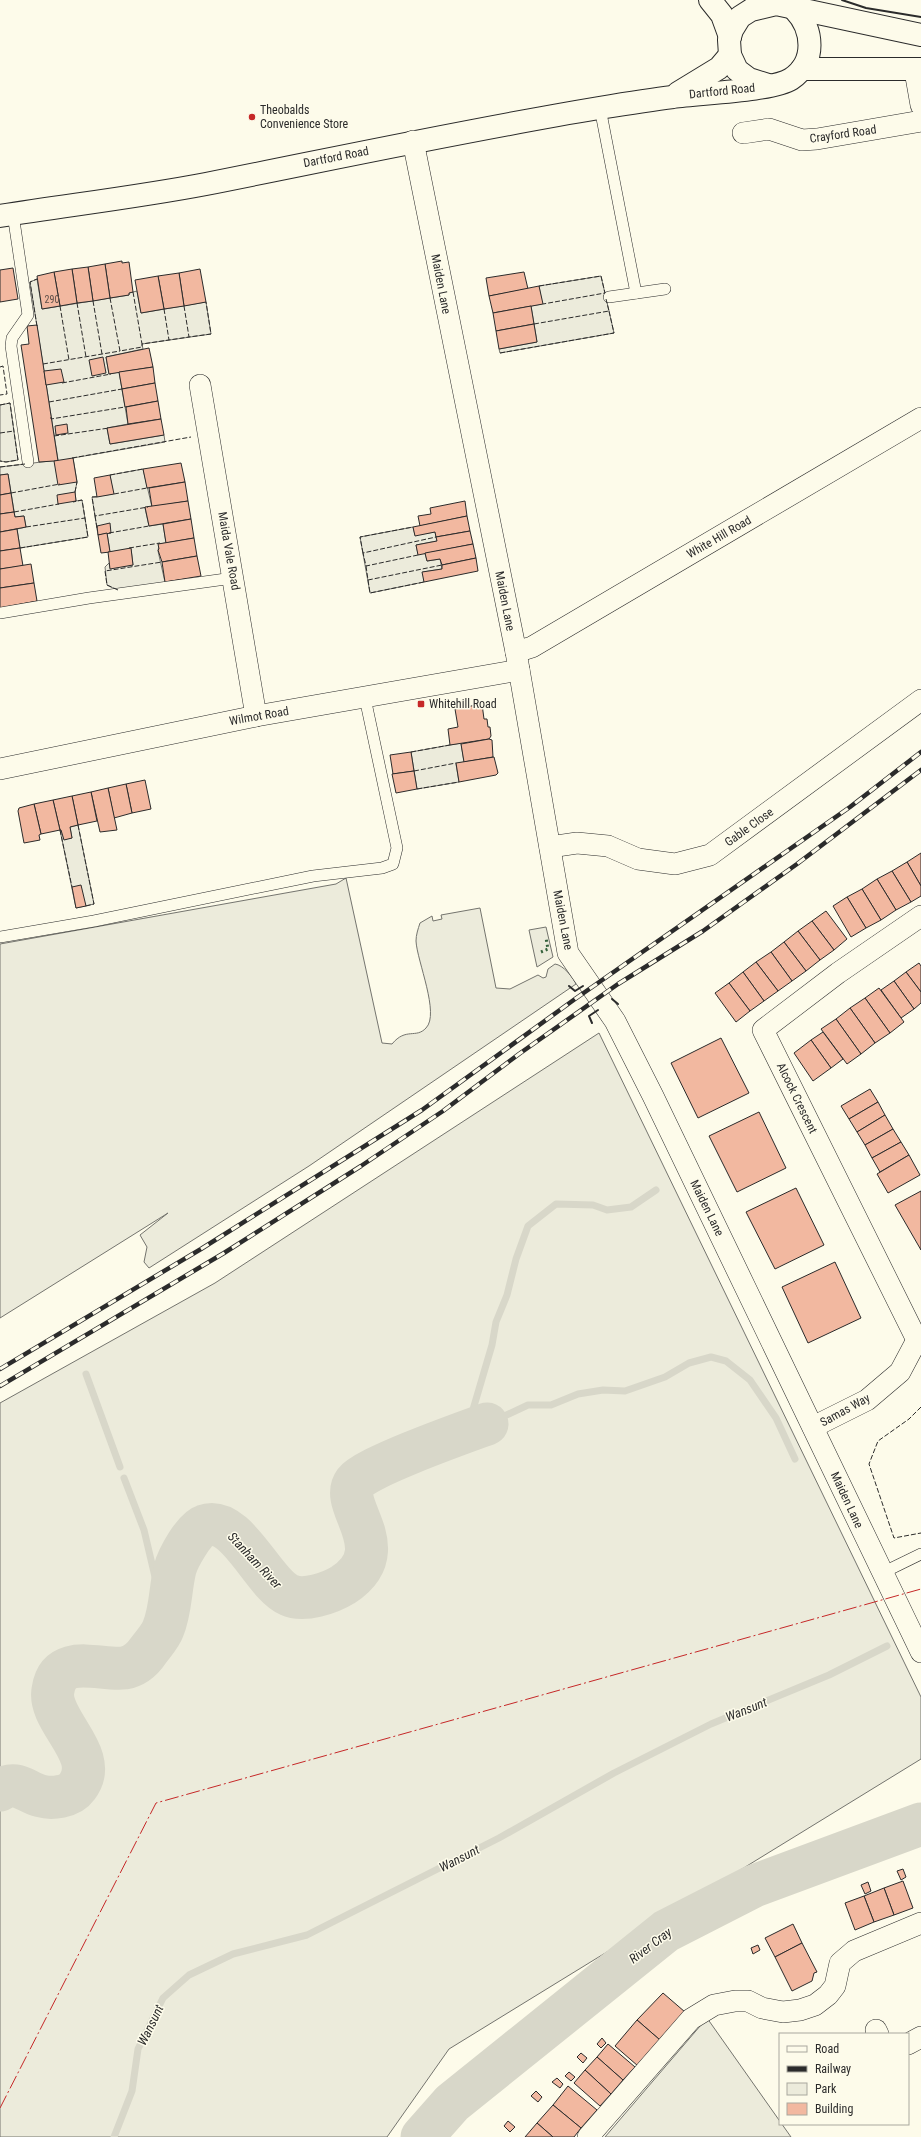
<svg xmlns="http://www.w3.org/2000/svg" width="921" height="2137" viewBox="0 0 921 2137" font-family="'Roboto Condensed',sans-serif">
  <rect width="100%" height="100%" fill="#fdfbea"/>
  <!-- green -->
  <g fill="#ecebdb" stroke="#74746e">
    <polygon points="601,276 614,333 500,353 499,349 537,342 531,306 542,304 539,286"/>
    <polygon points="37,279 42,309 129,295 129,293 137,291 141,313 206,302 211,334 142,344 143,349 106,357 109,374 119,372 128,424 107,428 110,444 164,435 165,442 73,458 77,482 75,492 76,501 82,500 88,537 20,548 17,529 26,527 24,516 15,517 8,474 0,475 0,467 58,460 30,282"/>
    <polygon points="10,403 18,460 6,462 0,461 0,405"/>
    <polygon points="143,469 152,507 145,508 149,526 163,524 166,543 159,544 158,551 165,582 182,579 183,583 117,590 107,585 105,567 109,563 110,568 133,565 131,549 110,552 107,533 98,535 92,497 113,494 110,475"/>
    <polygon points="413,527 415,535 435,532 437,541 416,545 418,554 425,553 427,561 440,559 442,569 423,572 424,582 370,593 360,537"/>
    <polygon points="461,743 464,762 456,764 459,782 417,789 411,752"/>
    <polygon points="78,825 94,904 76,908 60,830 61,830 64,839 72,838 70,827"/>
    <path d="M 346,878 L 382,1043 L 392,1044 C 406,1027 416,1039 426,1028 C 440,1014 417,961 416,941 C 416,935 418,929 420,923 L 432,916 L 433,921 L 442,919 L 441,915 L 480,908 L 496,988 L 510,989 L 538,975 L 543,978 L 546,977 L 548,969 L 555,964 C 563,965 573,977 576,984 L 309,1166 L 149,1268 L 144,1262 L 147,1247 L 140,1235 L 168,1213 L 0,1318 L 0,944 L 336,884 Z"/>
    <polygon points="546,927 553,957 537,967 529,930"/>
    <polygon points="599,1033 921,1697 921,1759 449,2049 387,2137 0,2137 0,1403 215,1283"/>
    <polygon points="707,2018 791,2137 605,2137"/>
  </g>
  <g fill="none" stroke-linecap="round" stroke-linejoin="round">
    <!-- stream -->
    <g stroke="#d8d7c9" stroke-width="7">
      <polyline points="86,1374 120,1467"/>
      <polyline points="487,1424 528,1405 551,1405 578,1394 603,1390 625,1391 665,1377 689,1363 711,1357 726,1361 750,1380 776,1418 795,1459"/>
      <polyline points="460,1433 469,1423 492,1345 496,1322 507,1295 516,1259 528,1226 556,1204 593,1205 607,1210 631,1207 656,1190"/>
      <polyline points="124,1478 144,1530 160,1598 168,1612"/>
      <polyline points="114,2137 132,2091 138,2049 163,1998 189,1975 233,1954 307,1935 499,1838 614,1773 711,1724 829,1675 887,1646"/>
    </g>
    <!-- river -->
    <g stroke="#d8d7c9" stroke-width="43">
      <path d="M 0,1790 C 17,1779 25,1792 41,1796 C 52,1799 70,1797 77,1787 C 102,1755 47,1721 53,1690 C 59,1652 100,1671 124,1668 C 135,1666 142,1660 148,1651 C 153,1644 160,1637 163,1629 C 171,1610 170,1589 175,1569 C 178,1558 194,1529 204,1526 C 237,1514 263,1584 289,1595 C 304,1602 330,1593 343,1585 C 398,1549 337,1506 355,1482 C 366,1467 465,1432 487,1424"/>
      <polyline points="422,2137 452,2103 666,1931 754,1886 921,1824"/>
    </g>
  </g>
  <!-- building -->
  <g fill="#f2b8a0" stroke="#2b2b2b">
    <polygon points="122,261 122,263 129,262 133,292 129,293 129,295 110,298 105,264"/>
    <polygon points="105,264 110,298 93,301 88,267"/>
    <polygon points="88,267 93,301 77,303 72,269"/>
    <polygon points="13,268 18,299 0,302 0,270"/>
    <polygon points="72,269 77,303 60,306 54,272"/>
    <polygon points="200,269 206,302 184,306 179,273"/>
    <polygon points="54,272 60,306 42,309 37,276"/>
    <polygon points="524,272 528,289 489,296 486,278"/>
    <polygon points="179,273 184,306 164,309 158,276"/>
    <polygon points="158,276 164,309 141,313 135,280"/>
    <polygon points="539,286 543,304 493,313 489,296"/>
    <polygon points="531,306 534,324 496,331 493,313"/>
    <polygon points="534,324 537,342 499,349 496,331"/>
    <polygon points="37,325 58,461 54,461 39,462 21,345 29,344 27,326"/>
    <polygon points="149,348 153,367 109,374 106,357"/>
    <polygon points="103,357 106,373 92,376 89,360"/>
    <polygon points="153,367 155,383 122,389 119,372"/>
    <polygon points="61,369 64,382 46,385 44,371"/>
    <polygon points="155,383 158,401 125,407 122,389"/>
    <polygon points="158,401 161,419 128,424 126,407"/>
    <polygon points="161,419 164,435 110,444 107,428"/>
    <polygon points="67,424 68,433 56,435 55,426"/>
    <polygon points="73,458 77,482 58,485 54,461"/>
    <polygon points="181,463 185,482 147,488 143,469"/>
    <polygon points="8,474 11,493 0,495 0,475"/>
    <polygon points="110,475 114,494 97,497 94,478"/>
    <polygon points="185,482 188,501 152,507 149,488"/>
    <polygon points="75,492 76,501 58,504 57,495"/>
    <polygon points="11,493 14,512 0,514 0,495"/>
    <polygon points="188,501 191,519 149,526 145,507"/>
    <polygon points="465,501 467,516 420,526 418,516 431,514 430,508"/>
    <polygon points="14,512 15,517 24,516 26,527 0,532 0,514"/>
    <polygon points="467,516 470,531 436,537 435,532 415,536 413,527"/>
    <polygon points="191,519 194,538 166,543 163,524"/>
    <polygon points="110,523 111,533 98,535 97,526"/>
    <polygon points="17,529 20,548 0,551 0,532"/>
    <polygon points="470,531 473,544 418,555 416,545 437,541 436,537"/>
    <polygon points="107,533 110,552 101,553 98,535"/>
    <polygon points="194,538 197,556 162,562 158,550 159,549 158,544"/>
    <polygon points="473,544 476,558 442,565 440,559 427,561 425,553"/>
    <polygon points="20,548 23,566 0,569 0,551"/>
    <polygon points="131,548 133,565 110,569 108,552"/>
    <polygon points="197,556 201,576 165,582 162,562"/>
    <polygon points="476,558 478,571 424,582 422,572 442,569 442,565"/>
    <polygon points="31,564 34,583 0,588 0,569"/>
    <polygon points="34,583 37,601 0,608 0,588"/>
    <polygon points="482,704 484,719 487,719 488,727 490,727 491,736 489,739 450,745 448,729 458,727 455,709"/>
    <polygon points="489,739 492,740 493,757 464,762 461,744"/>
    <polygon points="411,752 414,771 393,774 390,755"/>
    <polygon points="494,757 498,773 496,775 459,782 456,763"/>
    <polygon points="414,771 417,789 396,793 392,774"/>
    <polygon points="145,780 151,809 132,813 126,784"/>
    <polygon points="126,784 132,813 114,818 108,788"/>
    <polygon points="108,788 117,830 100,832 91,792"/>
    <polygon points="91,792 97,821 78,825 72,796"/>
    <polygon points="72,796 78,825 70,827 72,838 64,840 61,830 60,830 53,800"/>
    <polygon points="53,800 60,830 41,834 34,804"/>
    <polygon points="34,804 41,834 39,835 40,840 24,843 18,811 19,808"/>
    <polygon points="921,853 921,886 907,862"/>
    <polygon points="907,862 921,886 921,896 911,902 892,871"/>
    <polygon points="892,871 911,902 896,910 877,879"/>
    <polygon points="877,879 896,910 881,920 862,889"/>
    <polygon points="81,885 86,906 76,908 72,887"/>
    <polygon points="862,889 881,920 866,928 847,897"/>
    <polygon points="847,897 866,928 851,937 833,906"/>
    <polygon points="826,911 847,939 834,950 812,921"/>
    <polygon points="812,921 834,950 820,960 798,931"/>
    <polygon points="798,931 820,960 806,971 784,942"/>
    <polygon points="784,942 806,971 792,981 771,952"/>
    <polygon points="771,952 792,981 778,991 756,962"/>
    <polygon points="756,962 778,991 764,1001 743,972"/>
    <polygon points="919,963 921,966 921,992 906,972"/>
    <polygon points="743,972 764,1001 750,1011 729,983"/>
    <polygon points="906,972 921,992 921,1003 914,1009 894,981"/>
    <polygon points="894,981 914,1009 901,1018 881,990"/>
    <polygon points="729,983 750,1011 736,1022 715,993"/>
    <polygon points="879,988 904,1022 890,1033 865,998"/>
    <polygon points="865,998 890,1033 875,1043 850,1008"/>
    <polygon points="850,1008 875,1043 861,1054 836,1019"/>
    <polygon points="836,1019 861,1054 847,1064 821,1029"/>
    <polygon points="823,1032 843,1059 831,1068 811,1040"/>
    <polygon points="721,1038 749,1093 698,1118 671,1063"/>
    <polygon points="811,1040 831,1068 813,1081 794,1053"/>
    <polygon points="870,1089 878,1102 849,1119 841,1106"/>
    <polygon points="878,1102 885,1115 857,1132 849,1119"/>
    <polygon points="759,1112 786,1168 737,1192 709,1136"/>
    <polygon points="885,1115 893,1129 865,1145 857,1132"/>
    <polygon points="893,1129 901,1142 872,1158 865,1145"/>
    <polygon points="901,1142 909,1155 880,1172 872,1158"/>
    <polygon points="909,1155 920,1175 888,1193 877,1174"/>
    <polygon points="796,1188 824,1245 775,1269 746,1212"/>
    <polygon points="921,1191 921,1250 895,1205"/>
    <polygon points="835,1262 861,1318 808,1343 782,1287"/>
    <polygon points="903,1869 906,1877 901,1880 897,1871"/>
    <polygon points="903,1881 913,1908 894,1915 884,1888"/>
    <polygon points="868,1882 871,1891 865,1894 861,1885"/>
    <polygon points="884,1888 894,1915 874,1922 864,1896"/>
    <polygon points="864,1896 874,1922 855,1930 845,1903"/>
    <polygon points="793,1924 802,1943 775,1957 765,1938"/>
    <polygon points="802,1943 817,1972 814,1973 812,1981 792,1991 775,1957"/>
    <polygon points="758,1945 760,1950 753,1954 751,1948"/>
    <polygon points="663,1993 685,2012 660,2040 637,2020"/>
    <polygon points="637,2020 660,2040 638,2066 615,2046"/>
    <polygon points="602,2038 606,2043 601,2048 597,2044"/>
    <polygon points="608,2044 635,2067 623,2080 597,2057"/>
    <polygon points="581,2053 587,2058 583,2063 577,2057"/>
    <polygon points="597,2057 623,2080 611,2094 585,2070"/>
    <polygon points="585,2070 611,2094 600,2106 574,2083"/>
    <polygon points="569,2072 575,2077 571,2081 565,2076"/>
    <polygon points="557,2078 563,2084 560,2088 552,2082"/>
    <polygon points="568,2086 597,2110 581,2128 553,2105"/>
    <polygon points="536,2091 542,2097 538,2102 531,2096"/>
    <polygon points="553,2105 581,2128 574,2137 553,2137 537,2123"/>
    <polygon points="508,2121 515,2127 510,2132 504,2126"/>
    <polygon points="537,2123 553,2137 525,2137"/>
  </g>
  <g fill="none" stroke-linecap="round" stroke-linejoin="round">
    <defs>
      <g id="lane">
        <polyline points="600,108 636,293"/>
        <polyline points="13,214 28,315 12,338 11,346 28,462"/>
        <polyline points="609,297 665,289"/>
        <polyline points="0,613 89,598 233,578"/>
        <polyline points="0,937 94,921 313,876 382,868 393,864 397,848 365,698"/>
        <polyline points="882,1573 921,1554"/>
      </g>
      <g id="street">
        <polyline points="915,71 921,105"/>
        <polyline points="743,133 769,129 802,140 817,139 921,121"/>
        <polyline points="413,141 516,652 568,953 615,1021 653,1096 921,1652"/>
        <polyline points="200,385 256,716"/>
        <polyline points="516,652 532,647 921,418"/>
        <polyline points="0,769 256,716 519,670"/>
        <polyline points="550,847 577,843 608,846 638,859 675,864 710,855 921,700"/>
        <polyline points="917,1340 763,1030 838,973 921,916"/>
        <polyline points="813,1427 867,1400 900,1372 917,1340 921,1338"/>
        <polyline points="876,2030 878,2034"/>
        <polyline points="908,2044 921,2037"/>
        <polyline points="588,2137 691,2019 714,2005 735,2001 748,2001 762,2008 783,2012 800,2010 815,2005 828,1995 835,1986 840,1963 854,1951 921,1923"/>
      </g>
      <polyline id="secondary" points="710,0 722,15 730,37"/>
      <g id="primary">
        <polyline points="802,69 921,69"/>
        <polyline points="768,85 749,79 737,70 730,55 729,40 732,30 740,17 751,10 776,4 921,35"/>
        <polyline points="678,93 719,68 730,55"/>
        <path d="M 0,216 C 69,205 138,197 206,184 C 337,158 467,130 599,108 C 624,104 649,100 673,97 C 700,93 772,91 791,79 C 817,62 813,29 795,10"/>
      </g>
    </defs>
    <!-- lane casing -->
    <use href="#lane" stroke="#2b2b2b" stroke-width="12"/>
    <!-- street casing -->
    <use href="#street" stroke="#2b2b2b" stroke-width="22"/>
    <!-- secondary casing -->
    <use href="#secondary" stroke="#2b2b2b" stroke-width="24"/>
    <!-- primary casing -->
    <use href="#primary" stroke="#2b2b2b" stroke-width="24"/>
    <!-- lane -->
    <use href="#lane" stroke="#fdfbea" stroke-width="11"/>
    <!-- street -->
    <use href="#street" stroke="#fdfbea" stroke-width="21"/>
    <!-- secondary -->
    <use href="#secondary" stroke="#fdfbea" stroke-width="22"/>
    <!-- primary -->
    <use href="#primary" stroke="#fdfbea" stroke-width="22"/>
    <defs>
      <g id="rail">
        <polyline points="0,1369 201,1249 422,1110 575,999 850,807 921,752"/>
        <polyline points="0,1386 224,1253 361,1166 443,1111 519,1054 618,984 703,931 797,864 921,770"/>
      </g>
    </defs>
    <!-- rail casing -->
    <use href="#rail" stroke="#2b2b2b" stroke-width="4.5"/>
    <!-- rail -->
    <use href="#rail" stroke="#fdfbea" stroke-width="3" stroke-dasharray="9" stroke-linecap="butt"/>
    <!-- hedge -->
    <polyline stroke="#34623c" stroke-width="3" stroke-dasharray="2 3" stroke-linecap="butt" points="541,952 548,949 546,938"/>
    <!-- fence -->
    <g stroke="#2b2b2b" stroke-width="1" stroke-dasharray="5 2" stroke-linecap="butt">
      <polyline points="539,286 601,276 605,293 543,304"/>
      <polyline points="133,292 142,344 169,340"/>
      <polyline points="110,298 120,351 142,347 142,344"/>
      <polyline points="93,301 102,354"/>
      <polyline points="77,303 86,357"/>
      <polyline points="60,306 69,360"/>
      <polyline points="184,306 189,337 211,334 206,302"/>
      <polyline points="164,309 169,340 189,337"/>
      <polyline points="534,324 609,311 606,299"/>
      <polyline points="37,326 30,282 37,279"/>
      <polyline points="500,353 614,333 609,311"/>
      <polyline points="43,364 120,351"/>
      <polyline points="0,367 3,366 7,394 0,395"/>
      <polyline points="62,383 111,374"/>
      <polyline points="49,402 122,389"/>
      <polyline points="0,405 10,403 18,460 6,462 0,461"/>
      <polyline points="51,417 51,419 125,407"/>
      <polyline points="0,433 14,431"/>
      <polyline points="54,436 109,428"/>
      <polyline points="72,458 191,437"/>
      <polyline points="0,467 25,464"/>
      <polyline points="110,475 143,469"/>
      <polyline points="75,492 77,482"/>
      <polyline points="11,493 60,484"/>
      <polyline points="114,494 147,488"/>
      <polyline points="97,497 92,497 95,516 148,507"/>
      <polyline points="14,512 59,504"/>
      <polyline points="95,516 97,528"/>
      <polyline points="26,527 85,518 82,500 73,502"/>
      <polyline points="109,533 149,526"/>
      <polyline points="20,548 88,537 85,518"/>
      <polyline points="129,548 160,543"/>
      <polyline points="363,553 360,537 413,527"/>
      <polyline points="418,555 366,566 363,553 436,537"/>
      <polyline points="366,566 368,580 442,565"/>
      <polyline points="368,580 370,593 424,582"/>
      <polyline points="118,590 107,585 105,571 162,562"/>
      <polyline points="411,752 450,745"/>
      <polyline points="414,771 456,763"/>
      <polyline points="417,789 459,782"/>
      <polyline points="78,825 94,904 86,906"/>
      <polyline points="60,830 72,887"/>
      <polyline points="921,1407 909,1419 878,1441 869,1464 894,1538 921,1533"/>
    </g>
    <!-- wall -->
    <g stroke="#2b2b2b" stroke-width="2">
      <polyline points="842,0 866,8 921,17"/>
      <polyline points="569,986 575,991 583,986"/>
      <polyline points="612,999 618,1004"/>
      <polyline points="592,1023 589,1016 598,1010"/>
    </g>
    <!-- power -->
    <polyline stroke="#c62828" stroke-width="1" stroke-dasharray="14 3 2 3" stroke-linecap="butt" points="0,2108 156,1803 921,1589"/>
  </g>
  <!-- markers -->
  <g fill="#c62828" stroke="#fdfbea" stroke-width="1.5">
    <circle cx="252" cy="117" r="4"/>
    <rect x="417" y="700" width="8" height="8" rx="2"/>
  </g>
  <g text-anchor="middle" stroke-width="3" stroke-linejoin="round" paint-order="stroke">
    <!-- number labels -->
    <g font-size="10" fill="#5d4e48">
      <text x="52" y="303">290</text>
    </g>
    <!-- street labels -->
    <g font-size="12" fill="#2b2b2b" stroke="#fdfbea">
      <text transform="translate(722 91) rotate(-6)" y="4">Dartford Road</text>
      <text transform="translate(843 134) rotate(-8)" y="4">Crayford Road</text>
      <text transform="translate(336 157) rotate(-11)" y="4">Dartford Road</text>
      <text transform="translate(441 284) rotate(79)" y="4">Maiden Lane</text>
      <text transform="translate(719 537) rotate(-30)" y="4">White Hill Road</text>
      <text transform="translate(229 551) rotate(80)" y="4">Maida Vale Road</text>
      <text transform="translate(505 601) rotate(79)" y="4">Maiden Lane</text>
      <text transform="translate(259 716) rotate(-10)" y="4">Wilmot Road</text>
      <text transform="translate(749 827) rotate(-36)" y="4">Gable Close</text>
      <text transform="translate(563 920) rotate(79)" y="4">Maiden Lane</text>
      <text transform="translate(797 1098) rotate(64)" y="4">Alcock Crescent</text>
      <text transform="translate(707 1208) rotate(64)" y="4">Maiden Lane</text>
      <text transform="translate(845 1410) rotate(-29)" y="4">Samas Way</text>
      <text transform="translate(847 1500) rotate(65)" y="4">Maiden Lane</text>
    </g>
    <!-- poi labels -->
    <g font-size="12" fill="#2b2b2b" stroke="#fdfbea" text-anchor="start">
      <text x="260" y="114">Theobalds<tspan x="260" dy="14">Convenience Store</tspan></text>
      <text x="429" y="708">Whitehill Road</text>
    </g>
    <!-- water labels -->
    <g font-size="13" font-style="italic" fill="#2b2b2b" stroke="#fdfbea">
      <text transform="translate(255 1560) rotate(47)" y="5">Stanham River</text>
      <text transform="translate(746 1709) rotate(-22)" y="5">Wansunt</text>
      <text transform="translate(459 1858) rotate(-27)" y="5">Wansunt</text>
      <text transform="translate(650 1945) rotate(-37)" y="5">River Cray</text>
      <text transform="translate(150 2025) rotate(-64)" y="5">Wansunt</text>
    </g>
  </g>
  <!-- legend -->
  <rect x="779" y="2033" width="130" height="92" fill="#fdfbea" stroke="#a9a89e"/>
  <rect x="787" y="2046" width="20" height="6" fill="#fdfbea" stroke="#a9a89e"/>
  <text x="815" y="2053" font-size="12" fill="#2b2b2b">Road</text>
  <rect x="787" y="2066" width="20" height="6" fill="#2b2b2b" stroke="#a9a89e"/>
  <text x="815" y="2073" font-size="12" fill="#2b2b2b">Railway</text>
  <rect x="787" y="2083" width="20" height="12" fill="#ecebdb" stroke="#a9a89e"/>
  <text x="815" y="2093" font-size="12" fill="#2b2b2b">Park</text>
  <rect x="787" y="2103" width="20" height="12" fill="#f2b8a0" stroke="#a9a89e"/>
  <text x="815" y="2113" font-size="12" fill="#2b2b2b">Building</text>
</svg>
